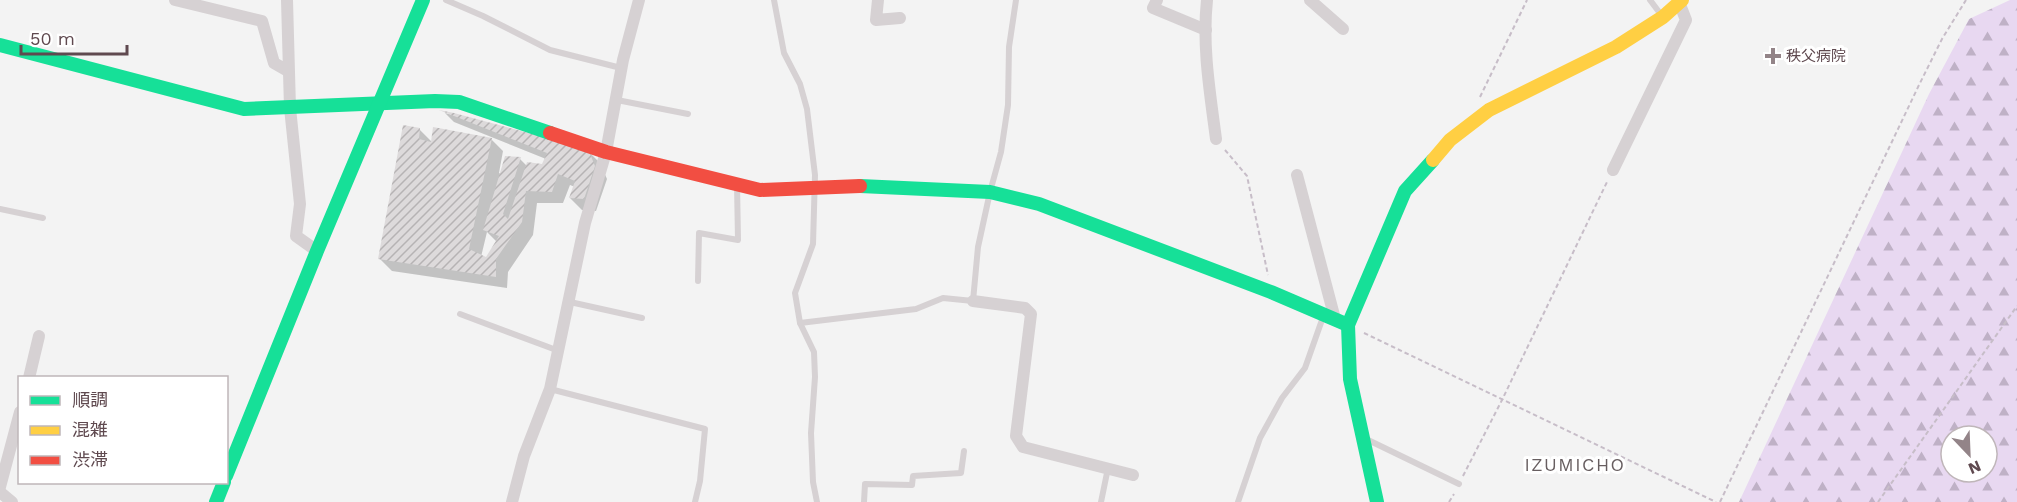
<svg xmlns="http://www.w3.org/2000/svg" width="2017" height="502" viewBox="0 0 2017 502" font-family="'Work Sans','Noto Sans JP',sans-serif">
  <defs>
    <pattern id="forest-firs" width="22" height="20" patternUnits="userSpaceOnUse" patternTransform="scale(1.5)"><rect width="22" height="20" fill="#e8d8f1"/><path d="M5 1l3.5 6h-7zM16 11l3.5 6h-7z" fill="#bfb1c6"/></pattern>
    <pattern id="building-hatch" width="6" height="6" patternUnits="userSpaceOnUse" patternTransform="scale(1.5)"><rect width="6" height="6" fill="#dddadb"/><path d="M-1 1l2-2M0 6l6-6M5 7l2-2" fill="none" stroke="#b6b3b4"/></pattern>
  </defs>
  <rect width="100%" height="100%" fill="#f3f3f3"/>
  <!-- forest -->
  <path fill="url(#forest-firs)" fill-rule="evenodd" d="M 2010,0 L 2017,0 L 2017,502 L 1739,502 L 1929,94 L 1969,19 ZM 1951,436 L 1987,436 L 1987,472 L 1951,472 Z"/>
  <!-- shadow -->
  <path fill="#0003" fill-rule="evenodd" d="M 445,113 L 587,150 L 600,163 L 607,179 L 596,211 L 582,210 L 570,198 L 575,187 L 570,185 L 563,203 L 537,203 L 533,235 L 508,272 L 507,288 L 392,271 L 380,259 L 419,129 L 433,143 L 491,139 L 503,151 L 499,173 L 501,174 L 520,159 L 527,166 L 543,166 L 546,159 L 454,122 ZM 487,232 L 497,242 L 486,259 L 481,257 Z"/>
  <!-- building -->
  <polygon fill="url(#building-hatch)" points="439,110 454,113 588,149 595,166 584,199 569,198 575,181 558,174 552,192 526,191 522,222 496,259 496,277 378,259 403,125 420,128 419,139 431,142 433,127 492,138 469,249 486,257 499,236 483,230 505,156 521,157 503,214 508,219 527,162 542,164 547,153"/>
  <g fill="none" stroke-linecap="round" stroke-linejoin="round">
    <!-- path -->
    <g stroke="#c7bdc8" stroke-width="2" stroke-dasharray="4.5 3" stroke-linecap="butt">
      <polyline points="1480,97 1527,0"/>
      <polyline points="1225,150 1247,176 1268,275"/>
      <polyline points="1364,333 1716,502"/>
      <polyline points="1463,476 1502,400 1607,182"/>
      <polyline points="1449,502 1454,494"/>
      <polyline points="1720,502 1919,85 1942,39 1966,0"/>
      <polyline points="1878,502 2017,306"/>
    </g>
    <!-- lane -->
    <g stroke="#d6d1d3" stroke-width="6">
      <polyline points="446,0 483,16 550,50 621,68"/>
      <polyline points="774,0 784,53 800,84 807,109 815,175 813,244 795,293 800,323 814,352 815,377 811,433 813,482 817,502"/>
      <polyline points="1650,0 1662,16"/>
      <polyline points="617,100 688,114"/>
      <polyline points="0,209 43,218"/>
      <polyline points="698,281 699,233 738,240 737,184"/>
      <polyline points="570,302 642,318"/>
      <polyline points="460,314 559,351"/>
      <polyline points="800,323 916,309 943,298 973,301 978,247 990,192 1001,152 1008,105 1009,47 1016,0"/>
      <polyline points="550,389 705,429 700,481 695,502"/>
      <polyline points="1366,439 1459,484"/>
      <polyline points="864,502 865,484 912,485 913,476 961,473 964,451"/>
      <polyline points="1101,502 1108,468"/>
      <polyline points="1238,502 1260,438 1282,398 1305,368 1323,317"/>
    </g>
    <!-- street -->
    <g stroke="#d6d1d3" stroke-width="12">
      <polyline points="175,0 262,21 274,63 288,71"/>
      <polyline points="287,0 290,108 300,204 296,236 317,251"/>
      <polyline points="878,0 876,20 900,18"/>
      <polyline points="1157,0 1153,8 1206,30"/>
      <path d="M 1207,0 C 1202,46 1210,93 1216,139"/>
      <polyline points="1310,0 1343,29"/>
      <polyline points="1613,170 1686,20 1679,2"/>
      <polyline points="1297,175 1335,319"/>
      <polyline points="973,301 1025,308 1031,314 1016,436 1023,447 1133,475"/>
      <polyline points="29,378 39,336"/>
      <polyline points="0,487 20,412"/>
      <polyline points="0,492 12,502"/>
      <polyline points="512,502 524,456 550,389 585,223 606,152 623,60 639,0"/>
    </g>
    <!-- fast -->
    <g stroke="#16e098" stroke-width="14">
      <polyline points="0,45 244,109 435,101 459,102 550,133"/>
      <polyline points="860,186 990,192 1039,204 1271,292 1348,325"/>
      <polyline points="226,476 317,251 423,0"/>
      <polyline points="216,502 224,482"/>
      <polyline points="1377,502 1350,379 1348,325 1405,191 1433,160"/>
    </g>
    <!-- slow -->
    <polyline stroke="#ffcf43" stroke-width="14" points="1433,160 1450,140 1489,110 1616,47 1663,17 1682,0"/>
    <!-- jam -->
    <polyline stroke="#f24e42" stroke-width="14" points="550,133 606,152 760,190 860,186"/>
  </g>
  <!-- markers -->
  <path fill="#938488" stroke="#fff" stroke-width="2" d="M1770 47h6v6h6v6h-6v6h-6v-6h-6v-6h6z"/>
  <g text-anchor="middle" stroke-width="6" stroke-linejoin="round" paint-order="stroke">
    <!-- poi labels -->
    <g font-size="15" fill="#5f494f" stroke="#fff" text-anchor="start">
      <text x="1786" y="61">秩父病院</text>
    </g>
    <!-- quarter labels -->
    <g font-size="18" letter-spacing="1.5" fill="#675e60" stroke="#fff">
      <text x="1575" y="471">IZUMICHO</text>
    </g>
  </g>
  <!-- legend -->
  <rect x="18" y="376" width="210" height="108" fill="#ffffff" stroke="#bfb6b9" stroke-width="1.5"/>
  <rect x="30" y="396" width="30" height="9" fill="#16e098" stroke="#bfb6b9" stroke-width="1.5"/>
  <text x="72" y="406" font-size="18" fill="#5f494f">順調</text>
  <rect x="30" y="426" width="30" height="9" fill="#ffcf43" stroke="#bfb6b9" stroke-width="1.5"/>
  <text x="72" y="436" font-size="18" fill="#5f494f">混雑</text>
  <rect x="30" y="456" width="30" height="9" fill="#f24e42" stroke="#bfb6b9" stroke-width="1.5"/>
  <text x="72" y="466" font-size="18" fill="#5f494f">渋滞</text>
  <!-- north arrow -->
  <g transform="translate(1969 454) rotate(157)"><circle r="28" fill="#ffffff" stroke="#bfb6b9" stroke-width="1.5"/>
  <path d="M0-4.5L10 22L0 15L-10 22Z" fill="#938488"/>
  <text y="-9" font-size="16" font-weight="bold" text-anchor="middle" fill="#5f494f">N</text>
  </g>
  <!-- scale -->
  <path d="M21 45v9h106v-9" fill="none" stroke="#5f494f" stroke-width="3"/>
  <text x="30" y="45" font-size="18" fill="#5f494f" stroke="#ffffff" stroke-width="4.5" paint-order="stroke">50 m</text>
</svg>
